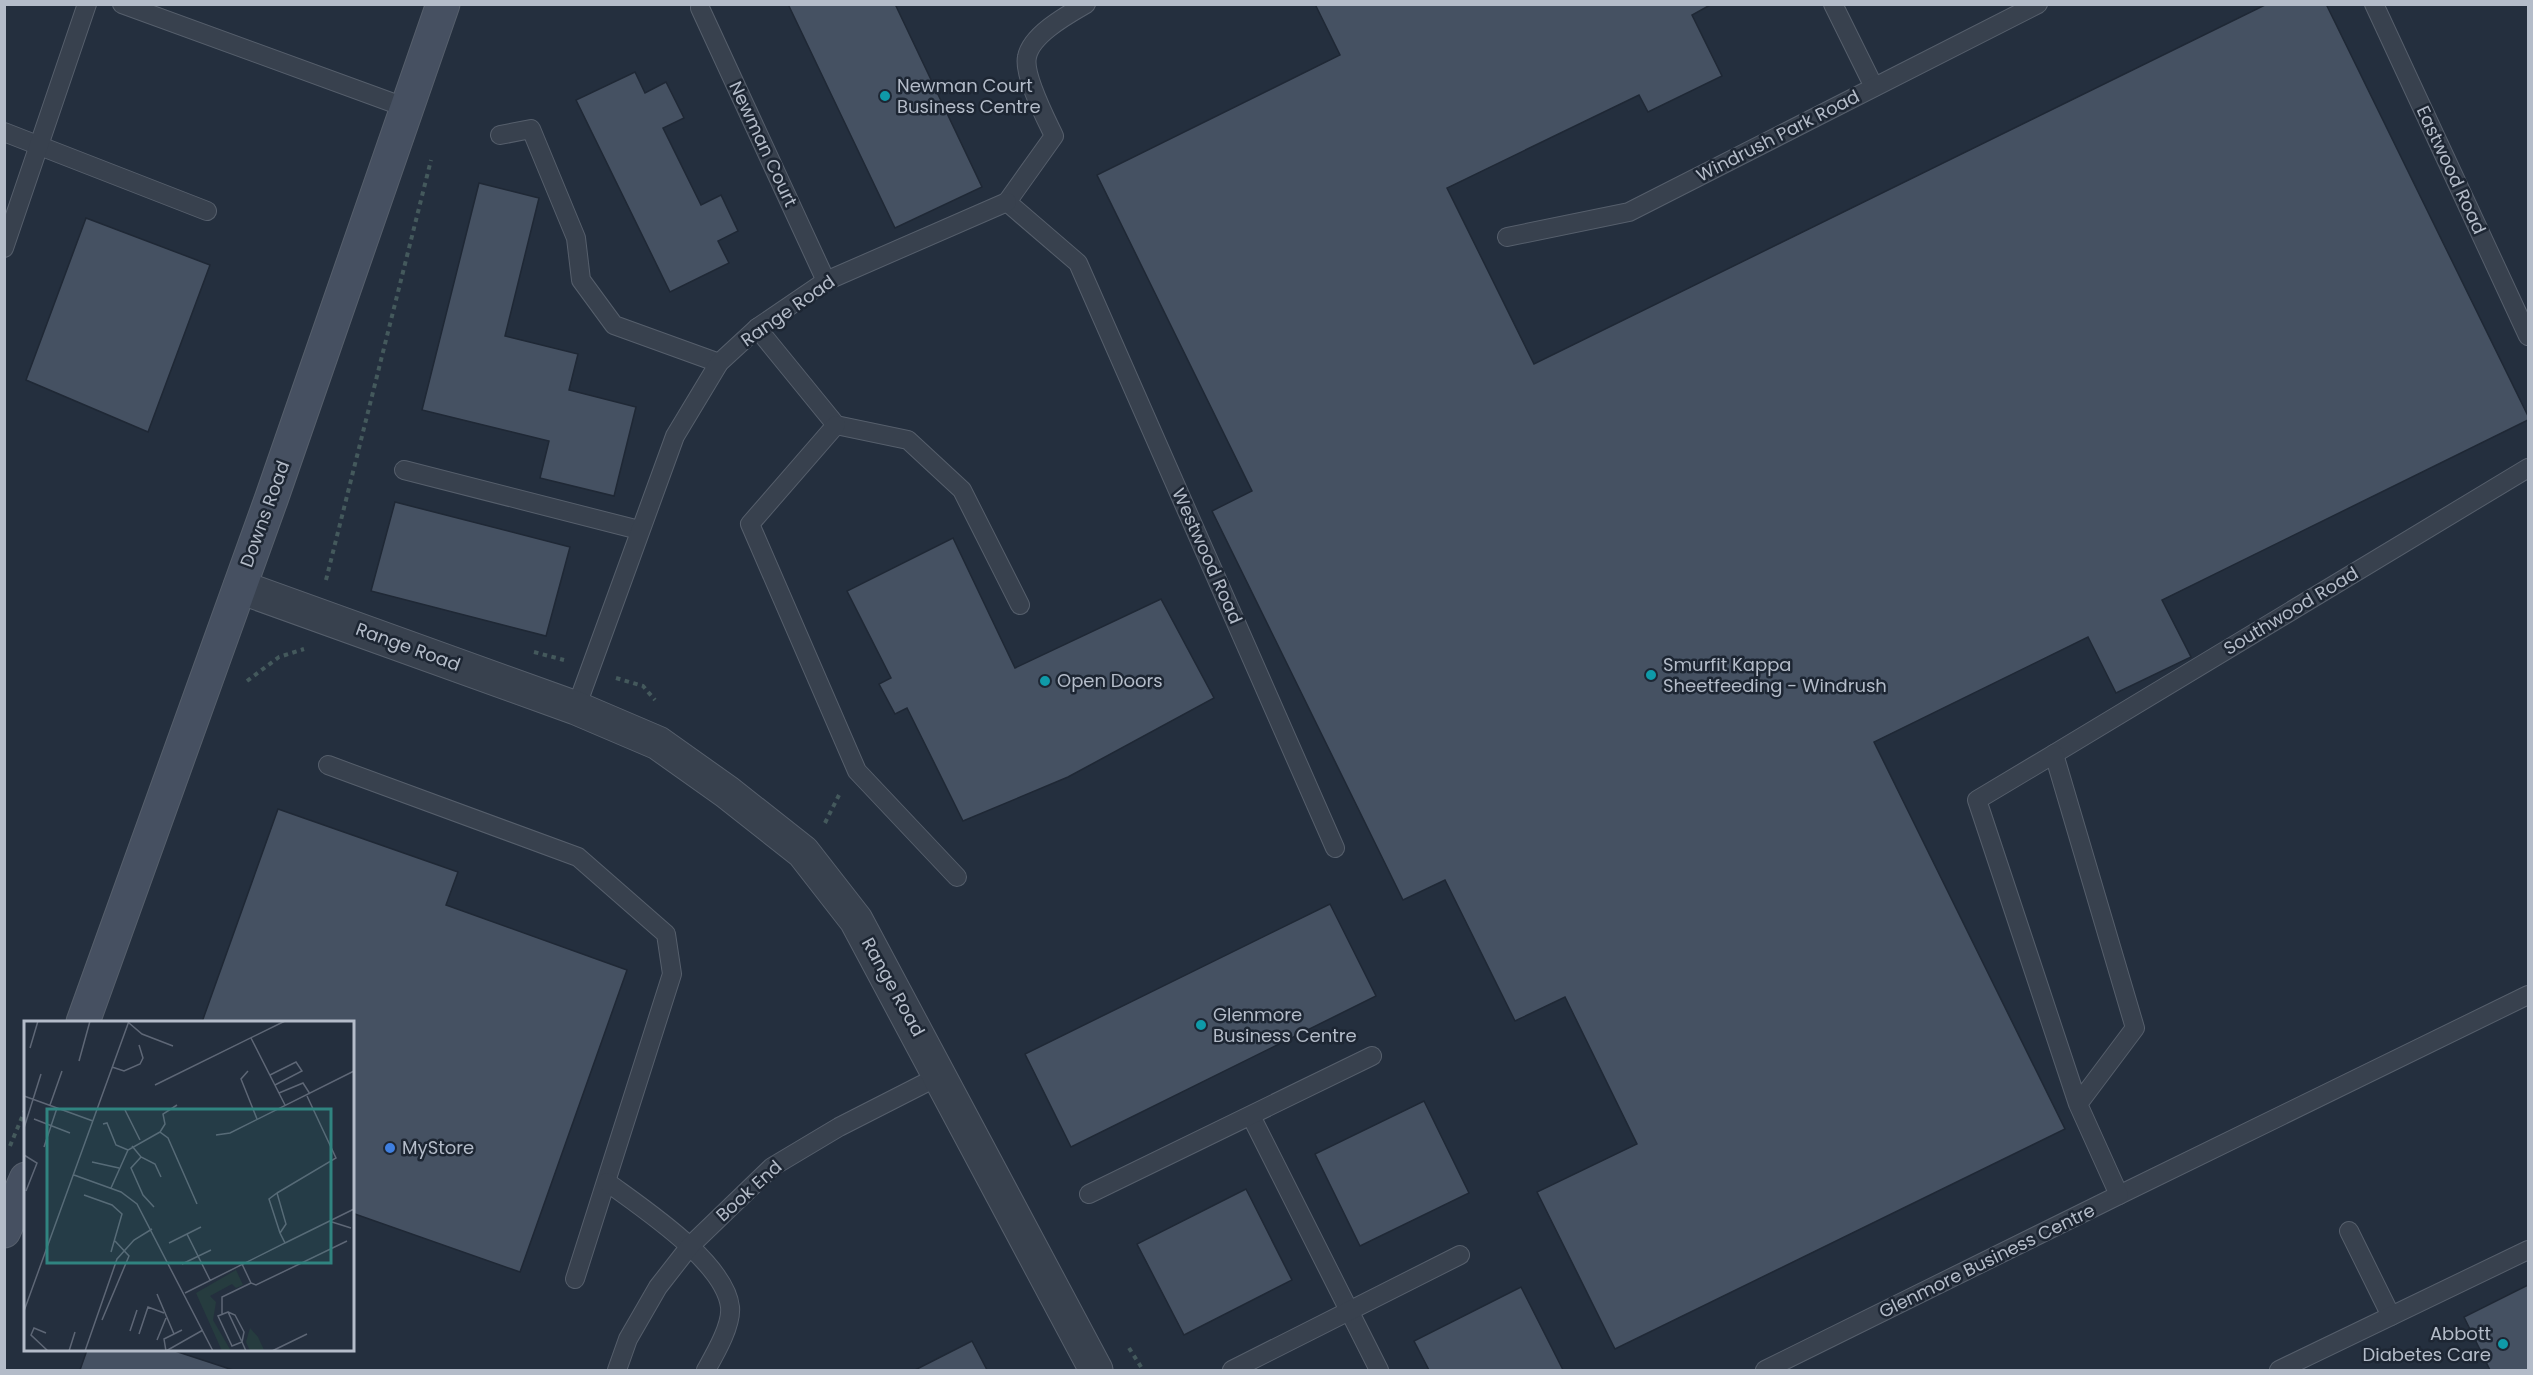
<svg xmlns="http://www.w3.org/2000/svg" width="2533" height="1375" viewBox="0 0 2533 1375" font-family="Poppins,sans-serif">
  <rect width="100%" height="100%" fill="#242f3e"/>
  <!-- building -->
  <g fill="#455162" stroke="#1f2835" stroke-width="1.5">
    <polygon points="788,4 895,4 982,187 895,228"/>
    <polygon points="1315,4 1712,4 1692,15 1722,76 1648,112 1639,95 1447,188 1534,364 2267,4 2326,4 2528,416 2528,420 2162,600 2191,657 2116,693 2088,637 1874,742 2065,1129 1615,1349 1537,1192 1637,1144 1565,997 1515,1021 1445,880 1403,900 1212,511 1252,491 1097,175 1340,55"/>
    <polygon points="635,72 645,93 666,82 684,118 663,128 701,205 721,195 738,231 718,241 729,263 670,292 576,100"/>
    <polygon points="479,183 539,198 505,336 578,354 569,390 636,407 614,496 540,478 549,441 422,410"/>
    <polygon points="86,218 210,265 148,432 26,380"/>
    <polygon points="395,502 570,547 546,636 371,591"/>
    <polygon points="953,538 1015,668 1161,599 1214,698 1068,777 963,821 907,708 895,714 879,684 891,678 847,591"/>
    <polygon points="278,809 458,872 446,905 627,970 520,1272 352,1213 352,1022 202,1022"/>
    <polygon points="1330,904 1376,996 1071,1147 1025,1054"/>
    <polygon points="1424,1101 1469,1193 1360,1246 1315,1154"/>
    <polygon points="1246,1189 1292,1280 1184,1335 1137,1244"/>
    <polygon points="2528,1285 2528,1370 2490,1370 2464,1317"/>
    <polygon points="1521,1287 1563,1370 1429,1370 1414,1341"/>
    <polygon points="972,1341 987,1370 915,1370"/>
    <polygon points="87,1350 172,1350 233,1370 80,1370"/>
  </g>
  <g fill="none" stroke-linecap="round" stroke-linejoin="round">
    <defs>
      <g id="lane">
        <polyline points="122,4 407,108"/>
        <path d="M 1086,4 C 1067,15 1031,35 1027,57 C 1023,75 1046,119 1054,136 L 1007,202 L 1078,263 L 1335,848"/>
        <polyline points="1833,4 1874,87"/>
        <polyline points="2374,4 2528,336"/>
        <polyline points="700,8 826,281"/>
        <polyline points="4,132 207,211"/>
        <polyline points="500,135 531,129 576,238 581,280 614,325 719,363"/>
        <polyline points="1507,237 1629,212 2038,4"/>
        <polyline points="4,248 87,4"/>
        <polyline points="757,328 836,425 908,440 962,490 1020,605"/>
        <polyline points="836,425 750,524 857,771 957,877"/>
        <polyline points="404,470 639,530"/>
        <polyline points="576,708 675,436 719,363 757,328 826,281 1007,202"/>
        <polyline points="2054,754 2528,468"/>
        <polyline points="328,765 578,857 666,934 672,974 575,1279"/>
        <polyline points="1251,1116 1379,1370"/>
        <path d="M 607,1182 C 642,1208 725,1262 730,1307 C 732,1325 715,1354 706,1370"/>
        <polyline points="1089,1194 1372,1056"/>
        <polyline points="2119,1195 2528,995"/>
        <polyline points="2349,1231 2391,1316"/>
        <polyline points="617,1370 628,1339 658,1287 690,1246 772,1167 839,1127 941,1075"/>
        <polyline points="1232,1370 1460,1255"/>
        <polyline points="1765,1370 2119,1195 2078,1104 1977,800 2054,754 2135,1028 2078,1104"/>
        <polyline points="2279,1370 2528,1250"/>
      </g>
      <polyline id="street" points="240,587 576,708 658,743 727,792 803,852 856,920 1096,1370"/>
      <g id="secondary">
        <polyline points="83,1022 272,497 443,4"/>
        <polyline points="4,1231 26,1179"/>
      </g>
    </defs>
    <!-- lane casing -->
    <use href="#lane" stroke="#565f6c" stroke-width="20"/>
    <!-- street casing -->
    <use href="#street" stroke="#565f6c" stroke-width="35"/>
    <!-- secondary casing -->
    <use href="#secondary" stroke="#565f6c" stroke-width="35"/>
    <!-- path -->
    <g stroke="#44595c" stroke-width="4" stroke-dasharray="4.5 4.5" stroke-linecap="butt">
      <polyline points="326,580 431,160"/>
      <polyline points="534,652 564,660"/>
      <polyline points="616,678 643,686 655,700"/>
      <polyline points="247,681 279,657 304,649"/>
      <polyline points="825,823 839,795"/>
      <polyline points="10,1146 25,1110"/>
      <polyline points="1129,1348 1143,1370"/>
    </g>
    <!-- lane -->
    <use href="#lane" stroke="#38414e" stroke-width="18"/>
    <!-- street -->
    <use href="#street" stroke="#38414e" stroke-width="33"/>
    <!-- secondary -->
    <use href="#secondary" stroke="#465061" stroke-width="33"/>
  </g>
  <!-- markers -->
  <g fill="#0f9aa8" stroke="#1d2633" stroke-width="2">
    <circle cx="885" cy="96" r="6"/>
    <circle cx="1651" cy="675" r="6"/>
    <circle cx="1045" cy="681" r="6"/>
    <circle cx="1201" cy="1025" r="6"/>
    <circle cx="2503" cy="1344" r="6"/>
  </g>
  <circle fill="#3f7fe0" stroke="#1d2633" stroke-width="2" cx="390" cy="1148" r="6"/>
  <g text-anchor="middle" stroke-width="5" stroke-linejoin="round" paint-order="stroke">
    <!-- poi labels -->
    <g font-size="18" fill="#b4bcc9" stroke="#1d2633" text-anchor="start">
      <text x="897" y="92">Newman Court<tspan x="897" dy="21">Business Centre</tspan></text>
      <text x="1663" y="671">Smurfit Kappa<tspan x="1663" dy="21">Sheetfeeding - Windrush</tspan></text>
      <text x="1057" y="687">Open Doors</text>
      <text x="1213" y="1021">Glenmore<tspan x="1213" dy="21">Business Centre</tspan></text>
      <text x="402" y="1154">MyStore</text>
      <text x="2491" y="1340" text-anchor="end">Abbott<tspan x="2491" dy="21">Diabetes Care</tspan></text>
    </g>
    <!-- street labels -->
    <g font-size="18" fill="#b4bcc9" stroke="#1d2633">
      <text transform="translate(1778 136) rotate(-27)" y="6">Windrush Park Road</text>
      <text transform="translate(763 144) rotate(65)" y="6">Newman Court</text>
      <text transform="translate(2451 170) rotate(65)" y="6">Eastwood Road</text>
      <text transform="translate(788 311) rotate(-35)" y="6">Range Road</text>
      <text transform="translate(265 514) rotate(-70)" y="6">Downs Road</text>
      <text transform="translate(1207 556) rotate(66)" y="6">Westwood Road</text>
      <text transform="translate(2291 611) rotate(-31)" y="6">Southwood Road</text>
      <text transform="translate(408 647) rotate(20)" y="6">Range Road</text>
      <text transform="translate(893 987) rotate(61)" y="6">Range Road</text>
      <text transform="translate(749 1191) rotate(-42)" y="6">Book End</text>
      <text transform="translate(1987 1261) rotate(-26)" y="6">Glenmore Business Centre</text>
    </g>
  </g>
  <!-- overview -->
  <g transform="translate(24 1021)">
    <rect width="330" height="330" fill="#242f3e"/>
    <path d="M 212,249 L 219,264 L 212,267 L 208,263 L 186,275 L 192,281 L 189,299 L 207,330 L 198,330 L 172,272 ZM 226,307 L 234,316 L 240,329 L 226,330 L 222,321 Z" fill="#263c3f"/>
    <path fill="none" stroke="#5e6776" stroke-width="1.5" d="M 105,2 L 118,13 L 149,25M 227,17 L 261,84M 6,27 L 14,0M 55,40 L 66,0M 88,46 L 100,50 L 116,43 L 119,37 L 115,24M 224,50 L 217,58 L 233,98M 246,54 L 272,41 L 278,50 L 251,64M 131,64 L 261,0M 255,72 L 279,62 L 286,73M 0,75 L 69,100M 26,84 L 38,50M 153,84 L 139,93 L 141,103 L 136,111 L 144,117 L 173,183M 101,89 L 116,119M 10,98 L 46,112M 79,103 L 83,102 L 92,124 L 104,129M 0,107 L 17,53M 192,114 L 206,112 L 330,50M 108,125 L 117,136 L 131,143 L 137,156M 20,126 L 33,87M 0,134 L 13,142 L 2,170M 117,136 L 107,147 L 119,174 L 130,186M 68,141 L 95,147M 50,154 L 97,171 L 113,183 L 189,330M 87,167 L 104,129 L 136,111M 253,172 L 312,137 L 283,75M 60,174 L 88,184 L 98,193 L 87,231M 308,201 L 327,207M 163,213 L 186,259M 145,222 L 177,206M 261,222 L 330,188M 158,243 L 187,229M 218,243 L 227,262 L 232,264 L 323,220M 161,272 L 261,222 L 256,212 L 245,178 L 253,172 L 262,203 L 256,212M 133,273 L 150,313M 0,290 L 105,0M 204,291 L 211,294 L 220,311 L 218,321M 198,293 L 198,276 L 227,262M 78,299 L 105,235 L 91,220M 158,309 L 140,318 L 142,330 L 179,309M 106,310 L 113,289M 22,312 L 10,307 L 7,314 L 24,330M 115,313 L 124,286 L 140,292M 133,319 L 142,297M 218,321 L 208,325 L 194,295 L 204,291 L 218,321 L 222,330M 45,330 L 51,311M 61,330 L 93,238 L 110,219 L 128,208M 248,330 L 283,313"/>
    <path fill="#308480" fill-opacity="0.15" stroke="#308480" stroke-width="3" d="M 23,88 L 307,88 L 307,242 L 23,242 Z"/>
    <rect width="330" height="330" fill="none" stroke="#b4bcc9" stroke-width="3"/>
  </g>
  <!-- border -->
  <rect width="2533" height="1375" fill="none" stroke="#b4bcc9" stroke-width="12"/>
</svg>
